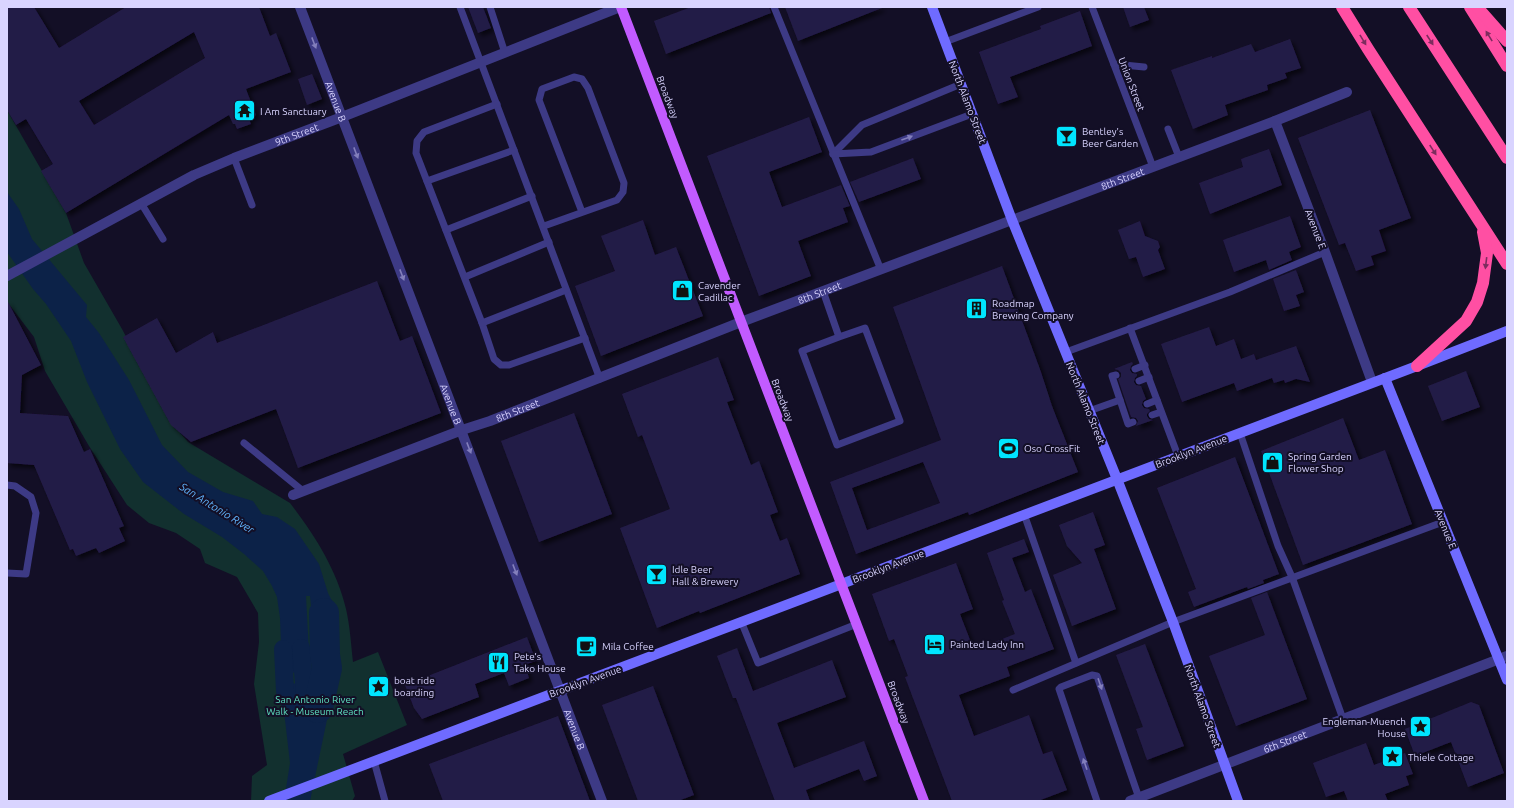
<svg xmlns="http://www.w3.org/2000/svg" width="1514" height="808" viewBox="0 0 1514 808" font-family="Ubuntu,sans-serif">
  <defs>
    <filter id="shadow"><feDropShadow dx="3.5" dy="3.5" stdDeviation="2" flood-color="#0009"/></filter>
  </defs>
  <rect width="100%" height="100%" fill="#130f26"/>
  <!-- green -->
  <path fill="#12302f" d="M 7,110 L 66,213 L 84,263 L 122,329 L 170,421 L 188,442 L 290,503 C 314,534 337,570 346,609 C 350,626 351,644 353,662 L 378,652 L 407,725 L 343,754 L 355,796 L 352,801 L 251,801 L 252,776 L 267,765 L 254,684 L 259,642 L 258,613 L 237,577 L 205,563 L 200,549 L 176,533 L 149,523 L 127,505 L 89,446 L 45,371 L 34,337 L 8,303 L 7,300 Z"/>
  <!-- water -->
  <g fill="#0c2248">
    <polygon points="7,192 19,209 32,239 87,305 86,317 99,333 129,380 162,445 188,472 223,492 253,501 262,514 277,517 295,529 319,564 328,593 332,601 335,630 334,655 316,655 310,596 306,596 310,672 282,673 280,618 277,597 272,586 263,571 244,554 222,537 184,514 143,482 120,449 87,382 71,341 46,304 33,289 7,252"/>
    <polygon points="338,667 310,801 284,801 290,763 281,685 315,681 317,669"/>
  </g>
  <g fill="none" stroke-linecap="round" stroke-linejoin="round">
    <!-- canal -->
    <g stroke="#0c2248" stroke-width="18">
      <polyline points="301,648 306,706"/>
      <polyline points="283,649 285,691 293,708"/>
    </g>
    <!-- river -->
    <polyline stroke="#0c2248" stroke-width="30" points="318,708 327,668 325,655 324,613"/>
  </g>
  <!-- building -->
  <g fill="#241b47" fill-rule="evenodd" filter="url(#shadow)">
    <path d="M 7,7 L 34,7 L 59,48 L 126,7 L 259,7 L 270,36 L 276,33 L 291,72 L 246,89 L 256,115 L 249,119 L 251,124 L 237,129 L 235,124 L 233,124 L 229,115 L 66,213 L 41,171 L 53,164 L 26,119 L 16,125 L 7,110 ZM 194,32 L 205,58 L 94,125 L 79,101 Z"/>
    <polygon points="468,7 483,7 491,28 478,33"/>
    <polygon points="691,7 769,7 771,13 666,54 654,21"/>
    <polygon points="785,7 882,7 882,8 798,41"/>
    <polygon points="1123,7 1144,7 1149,20 1130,27"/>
    <polygon points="1080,11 1092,46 1010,77 1018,97 998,104 979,52 1041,29 1040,26"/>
    <polygon points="1290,39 1301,68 1285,73 1287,78 1267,85 1268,90 1225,105 1228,115 1193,129 1171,70 1212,56 1212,58 1251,44 1255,52"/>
    <polygon points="312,74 322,99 307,105 298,79"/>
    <polygon points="1370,110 1411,218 1379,230 1386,251 1371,256 1374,265 1356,271 1345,243 1339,245 1298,138"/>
    <polygon points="809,117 822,152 769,172 782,207 841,185 850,206 843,208 848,222 798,241 811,276 759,296 707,156"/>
    <polygon points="1269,149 1282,185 1210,214 1199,183 1243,167 1241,159"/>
    <polygon points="913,158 921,179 859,202 850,182"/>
    <polygon points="1290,216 1301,247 1289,252 1292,260 1269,270 1266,260 1234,272 1223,240"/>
    <polygon points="643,220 655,255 676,247 703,316 601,356 575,286 615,271 601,236"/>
    <polygon points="1140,221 1145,236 1158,241 1160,247 1158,250 1165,269 1143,277 1136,257 1129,259 1118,230"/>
    <path d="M 1002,266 L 1041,372 L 1052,406 L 1078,472 L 969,515 L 968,512 L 856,554 L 830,482 L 941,440 L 893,307 ZM 923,462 L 940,503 L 867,530 L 852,488 Z"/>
    <polygon points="1296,270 1304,292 1296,295 1300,306 1284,311 1273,279"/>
    <polygon points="377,281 400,341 412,336 441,413 298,468 276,409 191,442 171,425 123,337 157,318 176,353 213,332 217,343"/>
    <polygon points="7,300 41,365 22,375 20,413 68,416 84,452 90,449 124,526 119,528 125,541 99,553 96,548 76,556 73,549 70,550 34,465 7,463"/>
    <polygon points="1209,327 1216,346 1234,339 1241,359 1254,354 1256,360 1296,346 1310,382 1296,379 1285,383 1284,380 1274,383 1272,378 1237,391 1234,383 1182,402 1161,344"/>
    <polygon points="718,357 734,400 727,402 751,465 759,461 778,512 770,515 780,541 787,538 800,574 700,613 699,611 657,628 620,528 670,509 642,435 638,437 622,394"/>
    <polygon points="1132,362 1133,364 1131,366 1130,370 1132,373 1137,374 1137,376 1135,378 1134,382 1136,385 1141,386 1146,399 1143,401 1142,405 1144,408 1149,409 1150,411 1147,414 1147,416 1149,419 1153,420 1136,426 1138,421 1136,418 1131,417 1118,379 1121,377 1121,373 1118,370 1114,369"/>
    <polygon points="1466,371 1480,407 1442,421 1428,386"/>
    <polygon points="574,413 612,514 539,542 501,441"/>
    <polygon points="1343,418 1359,460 1385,450 1412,524 1303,565 1261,451"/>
    <polygon points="1235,457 1279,574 1263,580 1264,583 1248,589 1247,587 1194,607 1188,592 1196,589 1157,488"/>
    <polygon points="1093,512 1105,545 1094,549 1116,609 1072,626 1053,575 1082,563 1067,546 1059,525"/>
    <polygon points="1024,539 1029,552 1012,558 1025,592 1031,589 1054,649 1007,667 1010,676 959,695 974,736 1029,715 1043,754 1052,751 1067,790 1038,801 952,801 905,677 908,676 894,639 889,641 872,594 956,563 973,609 960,614 974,650 1015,634 1002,601 1004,600 987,553"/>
    <polygon points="1267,592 1307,699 1236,726 1209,656 1265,635 1251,598"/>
    <polygon points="527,637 536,661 527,664 528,667 526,668 529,678 509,686 504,673 475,684 479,697 422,719 414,708 405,685"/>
    <polygon points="1145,644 1184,746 1147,760 1136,729 1143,727 1116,655"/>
    <polygon points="737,648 753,691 832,660 846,697 777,723 794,768 864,741 877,776 864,781 859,769 806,790 810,801 775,801 736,698 733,698 717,656"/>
    <polygon points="653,686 694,795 678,801 638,801 602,705"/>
    <polygon points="1471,702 1479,705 1504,773 1468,787 1451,742 1415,756 1405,729"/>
    <polygon points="558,716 590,801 443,801 429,764"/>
    <polygon points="1366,743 1374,765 1405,753 1413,774 1406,776 1409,785 1385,794 1388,801 1348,801 1344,791 1326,797 1313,763"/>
  </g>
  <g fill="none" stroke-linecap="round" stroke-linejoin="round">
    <!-- lane -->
    <g stroke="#3d3a85" stroke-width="7">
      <polyline points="460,7 600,379"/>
      <polyline points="490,7 505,53"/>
      <polyline points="774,7 881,270"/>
      <polyline points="1092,7 1153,167"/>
      <polyline points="945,42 1038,7"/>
      <polyline points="1114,64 1144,67"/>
      <polyline points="497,104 424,132 417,141 416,153 482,323 494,359 501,365 509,365 585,338"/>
      <polyline points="1168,129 1179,157"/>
      <polyline points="833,154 862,125 961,84"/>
      <polyline points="833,154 871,152 972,114"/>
      <polyline points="234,158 252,205"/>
      <polyline points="427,181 514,150"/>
      <polyline points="141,203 163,239"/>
      <polyline points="544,226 617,200 623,192 624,183 588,88 582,79 574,77 542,89 539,100 582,212"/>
      <polyline points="446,230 532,196"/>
      <polyline points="465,277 549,242"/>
      <polyline points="823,291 839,337 802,351 837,445 900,421 865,328 839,337"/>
      <polyline points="482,323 566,290"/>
      <polyline points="1130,328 1178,456"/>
      <polyline points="1066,352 1230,292 1325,252"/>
      <polyline points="1135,369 1145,365"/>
      <polyline points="1116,375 1112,376 1128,424 1133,422"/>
      <polyline points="1139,381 1149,377"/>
      <polyline points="1147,404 1157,400"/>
      <polyline points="1089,411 1120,400"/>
      <polyline points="1152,415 1161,412"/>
      <polyline points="1240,433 1278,546 1292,577 1343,719"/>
      <polyline points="244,443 303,491"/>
      <polyline points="7,485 15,486 31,497 36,513 26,574 7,573"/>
      <polyline points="1024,514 1076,663"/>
      <polyline points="741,621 758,663 857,624"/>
      <polyline points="1013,690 1173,622 1443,522"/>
      <polyline points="374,761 385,801"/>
      <polyline points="1097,801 1059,689 1061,687 1092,675 1097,676 1139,798"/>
    </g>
    <!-- street -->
    <g stroke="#3d3a85" stroke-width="10">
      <path id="s1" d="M 300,7 L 602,801"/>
      <polyline points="1275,121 1325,252 1372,382"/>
      <path id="s2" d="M 7,276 L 194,175 L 234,158 L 342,117 L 620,7"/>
      <path id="s3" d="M 293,495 L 462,430 L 490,421 L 741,322 L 1275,121 L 1347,92"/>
      <path id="s4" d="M 1130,801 L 1507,656"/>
    </g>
    <!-- secondary -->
    <g stroke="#6f6bff" stroke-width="10">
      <polyline points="932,7 1012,220 1117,479 1173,622 1238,801"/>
      <polyline points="1385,378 1507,680"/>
      <polyline points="269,801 1417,366 1507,331"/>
    </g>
    <!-- primary -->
    <polyline stroke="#c25bff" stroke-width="10" points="621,7 924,801"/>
    <!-- highway -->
    <g stroke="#ff4fa3" stroke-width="12">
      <polyline points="1342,7 1368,49 1507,264"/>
      <polyline points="1409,7 1507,158"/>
      <polyline points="1470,7 1507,66"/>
      <polyline points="1477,7 1507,41"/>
      <polyline points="1417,366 1466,321 1477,302 1483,283 1487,253 1483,232"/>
    </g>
  </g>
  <!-- one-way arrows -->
  <defs><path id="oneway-solid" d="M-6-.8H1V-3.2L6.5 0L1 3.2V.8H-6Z"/></defs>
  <g fill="#7d2c5e">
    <use href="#oneway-solid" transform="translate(1489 36) rotate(-122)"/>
    <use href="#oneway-solid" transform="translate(1363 40) rotate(59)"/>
    <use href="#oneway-solid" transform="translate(1430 40) rotate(57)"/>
    <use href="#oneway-solid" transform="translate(1433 150) rotate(57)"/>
    <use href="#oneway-solid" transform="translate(1486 263) rotate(97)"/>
  </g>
  <g fill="#837fbc">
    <use href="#oneway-solid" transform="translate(314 43) rotate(69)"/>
    <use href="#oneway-solid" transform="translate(907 138) rotate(-20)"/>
    <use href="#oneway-solid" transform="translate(356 153) rotate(69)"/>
    <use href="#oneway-solid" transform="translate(402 275) rotate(69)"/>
    <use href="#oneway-solid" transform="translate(469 448) rotate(69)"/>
    <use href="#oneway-solid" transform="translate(515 570) rotate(69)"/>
    <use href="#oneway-solid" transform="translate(1100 684) rotate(71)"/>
    <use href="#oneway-solid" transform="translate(1085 764) rotate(-109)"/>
  </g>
  <!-- icons -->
  <defs>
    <symbol id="temple-square" viewBox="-11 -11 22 22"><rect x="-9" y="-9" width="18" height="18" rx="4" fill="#00e5ff" stroke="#130f26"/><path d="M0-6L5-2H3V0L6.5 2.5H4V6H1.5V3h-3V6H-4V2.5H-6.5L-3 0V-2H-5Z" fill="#111"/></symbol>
    <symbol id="bar-square" viewBox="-11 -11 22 22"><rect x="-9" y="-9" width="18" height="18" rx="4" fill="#00e5ff" stroke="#130f26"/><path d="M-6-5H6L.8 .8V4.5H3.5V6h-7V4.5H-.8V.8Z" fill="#111"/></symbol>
    <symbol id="shop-square" viewBox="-11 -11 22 22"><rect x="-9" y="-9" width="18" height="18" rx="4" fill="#00e5ff" stroke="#130f26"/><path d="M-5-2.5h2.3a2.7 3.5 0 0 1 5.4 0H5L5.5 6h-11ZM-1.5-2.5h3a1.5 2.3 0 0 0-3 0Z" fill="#111"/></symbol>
    <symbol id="building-square" viewBox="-11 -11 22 22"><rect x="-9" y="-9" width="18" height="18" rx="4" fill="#00e5ff" stroke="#130f26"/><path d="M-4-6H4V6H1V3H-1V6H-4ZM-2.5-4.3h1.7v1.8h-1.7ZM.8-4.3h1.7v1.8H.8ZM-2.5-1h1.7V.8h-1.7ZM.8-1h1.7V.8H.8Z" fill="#111"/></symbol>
    <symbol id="stadium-square" viewBox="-11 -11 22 22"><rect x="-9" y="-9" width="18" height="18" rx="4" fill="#00e5ff" stroke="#130f26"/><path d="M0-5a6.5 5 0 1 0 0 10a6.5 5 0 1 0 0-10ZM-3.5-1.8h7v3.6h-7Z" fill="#111"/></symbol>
    <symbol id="hotel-square" viewBox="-11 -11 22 22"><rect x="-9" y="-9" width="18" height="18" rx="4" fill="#00e5ff" stroke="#130f26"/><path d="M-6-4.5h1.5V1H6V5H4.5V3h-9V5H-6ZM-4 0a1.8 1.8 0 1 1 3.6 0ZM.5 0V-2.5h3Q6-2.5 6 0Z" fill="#111"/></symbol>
    <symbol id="cafe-square" viewBox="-11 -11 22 22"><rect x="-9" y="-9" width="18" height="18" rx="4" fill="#00e5ff" stroke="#130f26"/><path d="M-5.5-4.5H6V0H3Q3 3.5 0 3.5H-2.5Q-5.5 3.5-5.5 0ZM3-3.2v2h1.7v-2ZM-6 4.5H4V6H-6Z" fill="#111"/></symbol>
    <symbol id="restaurant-square" viewBox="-11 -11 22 22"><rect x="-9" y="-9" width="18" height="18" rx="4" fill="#00e5ff" stroke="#130f26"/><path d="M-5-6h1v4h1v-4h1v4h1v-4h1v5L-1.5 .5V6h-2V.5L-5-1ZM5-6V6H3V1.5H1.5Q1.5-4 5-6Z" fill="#111"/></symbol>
    <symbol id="sight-square" viewBox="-11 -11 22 22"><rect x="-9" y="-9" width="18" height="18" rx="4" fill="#00e5ff" stroke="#130f26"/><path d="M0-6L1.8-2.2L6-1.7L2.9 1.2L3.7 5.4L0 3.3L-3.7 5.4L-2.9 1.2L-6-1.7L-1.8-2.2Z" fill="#111"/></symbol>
  </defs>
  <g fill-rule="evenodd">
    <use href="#temple-square" x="232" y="98" width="25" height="25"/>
    <use href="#bar-square" x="1054" y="124" width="25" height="25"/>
    <use href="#shop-square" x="670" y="278" width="25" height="25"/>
    <use href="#building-square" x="964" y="296" width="25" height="25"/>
    <use href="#stadium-square" x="996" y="436" width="25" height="25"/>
    <use href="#shop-square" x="1260" y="450" width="25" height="25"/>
    <use href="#bar-square" x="644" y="562" width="25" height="25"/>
    <use href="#hotel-square" x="922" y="632" width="25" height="25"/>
    <use href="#cafe-square" x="574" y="634" width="25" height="25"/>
    <use href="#restaurant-square" x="486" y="650" width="25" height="25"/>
    <use href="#sight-square" x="366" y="674" width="25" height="25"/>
    <use href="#sight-square" x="1408" y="714" width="25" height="25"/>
    <use href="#sight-square" x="1380" y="744" width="25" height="25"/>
  </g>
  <g text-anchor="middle" stroke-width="4" stroke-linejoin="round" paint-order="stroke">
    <!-- street labels -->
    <g font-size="10" fill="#d9d4ff" stroke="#130f26">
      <text transform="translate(1132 84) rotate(69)" y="4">Union Street</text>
      <text transform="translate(668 97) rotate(69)" y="4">Broadway</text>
      <text dy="4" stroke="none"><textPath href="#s1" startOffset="101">Avenue B</textPath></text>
      <text transform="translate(968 102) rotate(69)" y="4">North Alamo Street</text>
      <text dy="4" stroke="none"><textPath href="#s2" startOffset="323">9th Street</textPath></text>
      <text dy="4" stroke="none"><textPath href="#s3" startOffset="888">8th Street</textPath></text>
      <text transform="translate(1316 229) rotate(69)" y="4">Avenue E</text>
      <text dy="4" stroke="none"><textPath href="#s3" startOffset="564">8th Street</textPath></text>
      <text transform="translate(783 400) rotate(69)" y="4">Broadway</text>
      <text transform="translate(1086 403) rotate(68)" y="4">North Alamo Street</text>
      <text dy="4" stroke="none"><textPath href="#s1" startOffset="425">Avenue B</textPath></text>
      <text dy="4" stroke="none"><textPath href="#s3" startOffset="240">8th Street</textPath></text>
      <text transform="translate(1191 451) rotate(-21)" y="4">Brooklyn Avenue</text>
      <text transform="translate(1446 529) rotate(68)" y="4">Avenue E</text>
      <text transform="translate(888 566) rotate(-21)" y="4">Brooklyn Avenue</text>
      <text transform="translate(585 681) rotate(-20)" y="4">Brooklyn Avenue</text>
      <text transform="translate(899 702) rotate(69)" y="4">Broadway</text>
      <text transform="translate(1203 706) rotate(70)" y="4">North Alamo Street</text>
      <text dy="4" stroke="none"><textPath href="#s1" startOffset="773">Avenue B</textPath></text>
      <text dy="4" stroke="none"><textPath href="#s4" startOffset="166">6th Street</textPath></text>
    </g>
    <!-- poi labels -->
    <g font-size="10" fill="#d9d4ff" stroke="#130f26" text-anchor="start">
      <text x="260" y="115">I Am Sanctuary</text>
      <text x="1082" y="135">Bentley's<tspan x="1082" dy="12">Beer Garden</tspan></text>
      <text x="698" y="289">Cavender<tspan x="698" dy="12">Cadillac</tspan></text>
      <text x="992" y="307">Roadmap<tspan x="992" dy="12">Brewing Company</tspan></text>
      <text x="1024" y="452">Oso CrossFit</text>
      <text x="1288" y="460">Spring Garden<tspan x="1288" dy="12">Flower Shop</tspan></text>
      <text x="672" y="573">Idle Beer<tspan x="672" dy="12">Hall &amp; Brewery</tspan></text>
      <text x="950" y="648">Painted Lady Inn</text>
      <text x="602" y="650">Mila Coffee</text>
      <text x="514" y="660">Pete’s<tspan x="514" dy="12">Tako House</tspan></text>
      <text x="394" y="684">boat ride<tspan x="394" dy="12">boarding</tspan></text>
      <text x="1406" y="725" text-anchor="end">Engleman-Muench<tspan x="1406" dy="12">House</tspan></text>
      <text x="1408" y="761">Thiele Cottage</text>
    </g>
    <!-- park labels -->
    <g font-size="10" fill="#5fe0c0" stroke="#130f26">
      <text x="315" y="703">San Antonio River<tspan x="315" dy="12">Walk - Museum Reach</tspan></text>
    </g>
    <!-- water labels -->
    <g font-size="11" font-style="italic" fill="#62b6ff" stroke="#130f26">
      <text transform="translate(217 508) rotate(32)" y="4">San Antonio River</text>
    </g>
  </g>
  <!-- border -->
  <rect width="1514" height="808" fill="none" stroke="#d9d4ff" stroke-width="16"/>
</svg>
